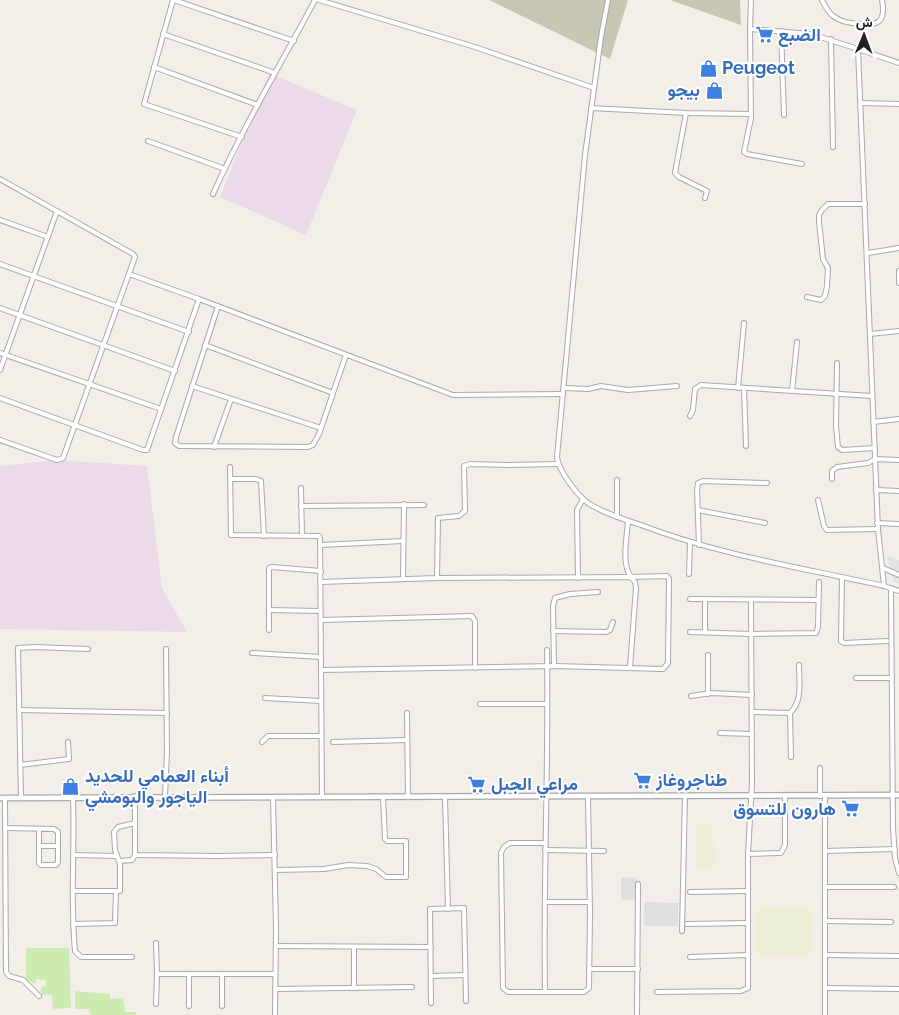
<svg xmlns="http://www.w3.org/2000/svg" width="899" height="1015" viewBox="0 0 899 1015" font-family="Raleway,Vazirmatn,sans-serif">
  <rect width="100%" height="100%" fill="#f2efe9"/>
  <!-- residential -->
  <g fill="#e0dfdf">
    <polygon points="621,877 637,878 636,901 621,899"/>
    <polygon points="644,902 678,903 678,926 644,926"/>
  </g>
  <!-- industrial -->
  <g fill="#ebdbe8">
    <polygon points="269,73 357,110 306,235 220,197"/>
    <polygon points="57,460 147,466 162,588 187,632 0,629 0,466"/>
  </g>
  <!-- construction -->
  <g fill="#c7c7b4">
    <polygon points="489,0 628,0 610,59"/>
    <polygon points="670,0 740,0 741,25"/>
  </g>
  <!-- farmland -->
  <g fill="#eef0d5">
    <polygon points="713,823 715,868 696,867 695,824"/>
    <polygon points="756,908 811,909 810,956 755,955"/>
  </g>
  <!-- grass -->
  <g fill="#cdebb0">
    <polygon points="26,948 69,948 71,1008 53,1009 52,995 41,995 41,987 46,986 46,980 36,979 35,984 26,979"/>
    <polygon points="75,991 110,994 110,999 123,998 125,1012 136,1012 136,1015 91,1015 89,1009 75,1009"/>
  </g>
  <!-- parking -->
  <polygon fill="#e2e2e2" points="887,556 899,560 899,585 894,581"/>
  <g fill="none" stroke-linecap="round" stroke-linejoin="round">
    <defs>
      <g id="minor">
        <polyline points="173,0 144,104 242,137"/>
        <polyline points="174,0 294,41"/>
        <polyline points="319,0 475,47 594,88"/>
        <path d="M 608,0 L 601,37 L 585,155 L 557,457 C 558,470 577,495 588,503 C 603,513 623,519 641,525 C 719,555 803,568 884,586"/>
        <polyline points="751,0 750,29 811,34 858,49 878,529 884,586 899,591"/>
        <path d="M 822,0 C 825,6 828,12 833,16 C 841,22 850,23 859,24 C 879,26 886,21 882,0"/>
        <polyline points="750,29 751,118 744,152 747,154 802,164"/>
        <polyline points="781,31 784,115"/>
        <polyline points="163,34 275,73"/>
        <polyline points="831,39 833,147"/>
        <polyline points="858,49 899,63"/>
        <polyline points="154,67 258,105"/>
        <polyline points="861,103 899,104"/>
        <polyline points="591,108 686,113 751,114"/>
        <polyline points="686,113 675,173 679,177 707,191 705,198"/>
        <polyline points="148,141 225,169"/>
        <polyline points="0,179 133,254 135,257 63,458 57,460 0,440"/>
        <path d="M 213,194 C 243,127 281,64 315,0"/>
        <polyline points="0,220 48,237"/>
        <polyline points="868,253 899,248"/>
        <polyline points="0,264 189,332"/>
        <polyline points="899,271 899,283"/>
        <polyline points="807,297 821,300 825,296 827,286 828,268 823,259 819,222 819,215 822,210 828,204 865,204"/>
        <polyline points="199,299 453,395 563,394"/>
        <polyline points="218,306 176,437 175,443 179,446 308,447 313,445 319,434 346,355"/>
        <polyline points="0,308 175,371"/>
        <polyline points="870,334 899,331"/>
        <polyline points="205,345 333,393"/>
        <polyline points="0,353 161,409"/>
        <polyline points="837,363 836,426 838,447 842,450 875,448"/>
        <polyline points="0,370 57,211"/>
        <polyline points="192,386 321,428"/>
        <polyline points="564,388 588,389 601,386 628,390 677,386"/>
        <polyline points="738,388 744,323"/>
        <polyline points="744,388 746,446"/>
        <polyline points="792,391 797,342"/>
        <polyline points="0,398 143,450 147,450 199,299 129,274"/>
        <polyline points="690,416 693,410 695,389 701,385 872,396"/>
        <polyline points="873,422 899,419"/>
        <polyline points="214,447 231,399"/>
        <polyline points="230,467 231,535 319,536 320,538 322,797"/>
        <polyline points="230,479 256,479 261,481 264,536"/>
        <polyline points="832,479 832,471 837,467 868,463 875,459 899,460"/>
        <polyline points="301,488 302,536"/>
        <polyline points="876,490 899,491"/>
        <polyline points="818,500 824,526 827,530 878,529"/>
        <polyline points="301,506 424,505"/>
        <polyline points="698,510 765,523"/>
        <polyline points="617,517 617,480"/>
        <polyline points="877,523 899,524"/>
        <polyline points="321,545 403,541"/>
        <polyline points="699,545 697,490 698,483 703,481 767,483"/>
        <polyline points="883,568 899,575"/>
        <polyline points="689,574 690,542"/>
        <polyline points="842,577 841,641 844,643 887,641"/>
        <polyline points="437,578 631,577 635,582 636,588 630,667"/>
        <polyline points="578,578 577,510 583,499"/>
        <polyline points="403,579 404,504"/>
        <polyline points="321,582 437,578 438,518 459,516 465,511 464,466 470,464 509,465 558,464"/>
        <polyline points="891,588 893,828 895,858 899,873"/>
        <polyline points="690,599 818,600"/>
        <polyline points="269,610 320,611"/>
        <polyline points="321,620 472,616 475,621 475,668"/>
        <polyline points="269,630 269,568 272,567 321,571"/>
        <polyline points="553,631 606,632 610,630 613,622"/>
        <polyline points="690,632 751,634 816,633 818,627 819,582"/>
        <polyline points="705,632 705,600"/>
        <polyline points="252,653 321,657"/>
        <polyline points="554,666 553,606 555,598 570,594 598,592"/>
        <path d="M 321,670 L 555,666 L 663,669 L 668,663 L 669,579 L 667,576 L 631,577 C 621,563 627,538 628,521"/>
        <polyline points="856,678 892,678"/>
        <polyline points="708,694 708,655"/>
        <polyline points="691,696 711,693 752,695"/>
        <polyline points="265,698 321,701"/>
        <polyline points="480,704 547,704"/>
        <polyline points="19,710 167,713"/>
        <path d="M 752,712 L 790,713 C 803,701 799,681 799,665"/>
        <polyline points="407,713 408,797"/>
        <polyline points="790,713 791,757"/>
        <polyline points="720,733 752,734"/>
        <polyline points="262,742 268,736 321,736"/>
        <polyline points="333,742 407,740"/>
        <polyline points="20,765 69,759 68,742"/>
        <polyline points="820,768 820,796"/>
        <polyline points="135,796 135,855 219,856 275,855"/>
        <polyline points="825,796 825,1015"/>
        <polyline points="21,797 18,648 35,647 88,649"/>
        <polyline points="165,797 167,752 166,649"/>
        <polyline points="445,797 448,909"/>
        <polyline points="5,798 6,972 9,976 23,980 39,996"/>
        <path d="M 73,798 C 75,849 70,900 75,951 L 81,957 L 132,957"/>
        <polyline points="273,798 276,929 275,1015"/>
        <polyline points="5,828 54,829 58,832 58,862 56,865 41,865 39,863 39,829"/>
        <polyline points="545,843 510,843 504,847 501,853 503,988 508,992 584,992 589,988 590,913 588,796"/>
        <polyline points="39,846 58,846"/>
        <polyline points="545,850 604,851"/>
        <polyline points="825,851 895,849"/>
        <polyline points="748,854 781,853 785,845 785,796"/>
        <polyline points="74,855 117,856"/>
        <polyline points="120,861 132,860 135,855"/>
        <polyline points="275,870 324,869 348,865 367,866 376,869 386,877 406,877 406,841 387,841 385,839 383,798"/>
        <polyline points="825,887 894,887"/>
        <polyline points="74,891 120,891 120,864 115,850 114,832 118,827 135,823"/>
        <polyline points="690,892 748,891"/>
        <polyline points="546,902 589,902"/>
        <polyline points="825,921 891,922"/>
        <polyline points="73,924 115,923 116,891"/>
        <polyline points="687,924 748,923"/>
        <polyline points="682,931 685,796"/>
        <polyline points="156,943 157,974 275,974"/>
        <polyline points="276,946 431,947"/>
        <polyline points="825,955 899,956"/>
        <polyline points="690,957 748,955"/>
        <polyline points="589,969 638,969"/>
        <polyline points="189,974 189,1006"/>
        <polyline points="222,974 222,1006"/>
        <polyline points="431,976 465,975"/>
        <polyline points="354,988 354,948"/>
        <polyline points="825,988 899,989"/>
        <polyline points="275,989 412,987"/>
        <path d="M 545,991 C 543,877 549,764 547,650"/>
        <polyline points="657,992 741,991 748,988 748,854 752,783 751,601"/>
        <polyline points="431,1003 430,909 464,908 466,1001"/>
        <polyline points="156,1004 157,974"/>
        <polyline points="637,1015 638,884"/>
      </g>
      <polyline id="tertiary" points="0,798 899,795"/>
    </defs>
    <!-- minor casing -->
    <use href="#minor" stroke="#a9a9a9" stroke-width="6"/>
    <!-- tertiary casing -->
    <use href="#tertiary" stroke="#a9a9a9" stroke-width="7"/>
    <!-- minor -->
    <use href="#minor" stroke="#fff" stroke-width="4"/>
    <!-- tertiary -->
    <use href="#tertiary" stroke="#fff" stroke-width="4.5"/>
  </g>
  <!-- icons -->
  <defs>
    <symbol id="supermarket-bare" viewBox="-9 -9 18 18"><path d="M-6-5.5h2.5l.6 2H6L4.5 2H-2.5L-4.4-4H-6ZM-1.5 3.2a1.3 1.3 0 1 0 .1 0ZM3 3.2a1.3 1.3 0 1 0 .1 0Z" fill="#3f7fe0" stroke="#fff" stroke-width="2.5" paint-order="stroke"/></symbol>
    <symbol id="shop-bare" viewBox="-9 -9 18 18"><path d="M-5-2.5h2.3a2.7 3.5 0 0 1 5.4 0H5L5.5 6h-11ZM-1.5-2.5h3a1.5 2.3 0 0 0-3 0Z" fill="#3f7fe0" stroke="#fff" stroke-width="2.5" paint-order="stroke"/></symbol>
  </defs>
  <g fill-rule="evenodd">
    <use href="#supermarket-bare" x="752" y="22" width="25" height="25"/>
    <use href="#shop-bare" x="696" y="56" width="25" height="25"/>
    <use href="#shop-bare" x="702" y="78" width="25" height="25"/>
    <use href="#supermarket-bare" x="630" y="768" width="25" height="25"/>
    <use href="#supermarket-bare" x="464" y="772" width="25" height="25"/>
    <use href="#shop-bare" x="58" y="774" width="25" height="25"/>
    <use href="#supermarket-bare" x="838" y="796" width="25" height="25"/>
  </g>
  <g text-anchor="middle" stroke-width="4" stroke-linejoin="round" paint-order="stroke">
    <!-- shop labels -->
    <g font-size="18" font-weight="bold" fill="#366cbe" stroke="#fff" text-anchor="start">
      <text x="778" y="41">الضبع</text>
      <text x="722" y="74">Peugeot</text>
      <text x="700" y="96" text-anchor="end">بيجو</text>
      <text x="85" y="782">أبناء العمامي للحديد<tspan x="85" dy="21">الياجور والبومشي</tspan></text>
      <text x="656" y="786">طناجروغاز</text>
      <text x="491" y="790">مراعي الجبل</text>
      <text x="836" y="815" text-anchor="end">هارون للتسوق</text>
    </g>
  </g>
  <!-- north arrow -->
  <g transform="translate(864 35) rotate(1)" stroke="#ffffff" stroke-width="4" paint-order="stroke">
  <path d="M0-4L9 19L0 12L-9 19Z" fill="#222222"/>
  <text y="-8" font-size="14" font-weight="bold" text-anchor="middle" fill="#222222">ش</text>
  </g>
</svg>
